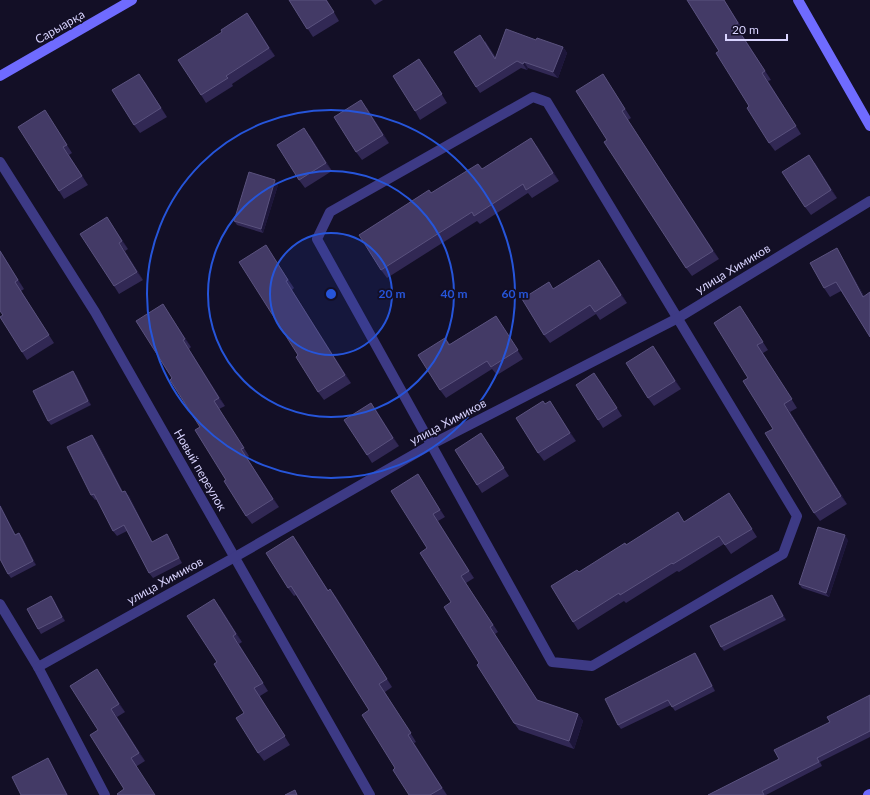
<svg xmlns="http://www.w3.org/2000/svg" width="870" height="795" viewBox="0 0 870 795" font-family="Lato,sans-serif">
  <rect width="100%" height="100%" fill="#130f26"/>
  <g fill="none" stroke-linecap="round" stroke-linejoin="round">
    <!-- street -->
    <g stroke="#3d3a85" stroke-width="10">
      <polygon points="533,97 547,102 797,516 783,554 592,666 552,662 317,239 330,212"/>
      <polyline points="0,162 95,312 370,795"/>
      <polyline points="0,604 38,667 105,795"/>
      <polyline points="38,667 235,557 432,444 678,318 870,201"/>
    </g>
    <!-- secondary -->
    <g stroke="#6f6bff" stroke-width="10">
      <polyline points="798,0 870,126"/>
      <polyline points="0,76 132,0"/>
      <polyline points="868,795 870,794"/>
    </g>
  </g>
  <!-- wall -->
  <g fill="#312854">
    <polygon points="289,0 327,0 339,21 313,37"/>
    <polygon points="371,0 383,0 375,5"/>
    <polygon points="687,0 724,0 744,31 741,33 771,80 768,81 801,134 775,151 769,143 719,51"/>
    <polygon points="247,13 275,56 232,84 233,86 206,103 201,95 222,32"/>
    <polygon points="536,40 563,47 567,53 558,78 528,68 527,70 521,68 480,93 476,87 485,41 496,58"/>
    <polygon points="425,67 447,103 420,120 415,111"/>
    <polygon points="145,82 167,117 140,133 134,125"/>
    <polygon points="608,82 631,118 628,120 719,259 692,276 686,268 607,140"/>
    <polygon points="367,108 389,143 362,160 356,152"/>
    <polygon points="50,118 72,153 69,155 88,185 64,199 59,191"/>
    <polygon points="310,136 332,171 305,188 299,180"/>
    <polygon points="537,146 559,181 532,198 528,193 480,224 477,221 387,278 381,270 432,193 482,169"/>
    <polygon points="815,163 837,198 811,215 805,207"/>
    <polygon points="278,185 263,233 237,225 234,221"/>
    <polygon points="107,217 128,249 125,251 143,280 119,294 114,286"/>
    <polygon points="0,250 24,289 21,291 54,343 27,360 22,352 3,315"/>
    <polygon points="271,254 294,288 292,290 351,383 324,400 318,392 298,355"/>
    <polygon points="842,257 864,296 870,337 841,291 830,297 824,288"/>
    <polygon points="605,268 627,303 600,320 596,314 550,343 544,335 553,289"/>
    <polygon points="168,312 191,347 189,349 225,406 219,409 249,456 247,458 279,507 252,524 246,516 226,480 200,427 172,378"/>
    <polygon points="746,315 768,350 763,353 797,408 790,412 847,504 820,521 814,513 748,378"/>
    <polygon points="496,316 523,359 497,375 492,369 446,398 440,390 445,338 450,344"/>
    <polygon points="653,346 681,389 654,406 648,398"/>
    <polygon points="76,375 91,405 51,425 48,421"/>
    <polygon points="600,381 622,416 603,428 598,420"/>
    <polygon points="550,401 576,441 544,461 538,453 545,404"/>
    <polygon points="371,403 399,446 372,463 367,455"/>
    <polygon points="92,435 96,440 123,492 129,496 152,542 170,540 182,563 153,578 149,573 127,531 117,536 113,531 97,499 95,500 91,495"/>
    <polygon points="487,442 509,476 482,493 477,485"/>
    <polygon points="418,474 445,517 438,521 474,578 466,583 498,632 495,634 537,700 578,714 583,721 574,749 519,730 514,723 479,663 427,548"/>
    <polygon points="729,493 757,537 731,554 724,544 679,572 677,571 626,603 624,601 578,630 573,622 579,572 626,545 684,522"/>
    <polygon points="16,535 22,537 36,565 11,578 8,574"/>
    <polygon points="293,536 328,590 330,589 336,597 392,687 385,692 416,742 414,743 447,795 409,795 395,768 369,710 296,595 294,596 288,588"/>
    <polygon points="848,540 829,597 802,588 799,584"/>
    <polygon points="51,596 54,600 65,621 41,634 38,629"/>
    <polygon points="775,599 786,620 724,651 721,647"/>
    <polygon points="220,607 242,642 239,644 268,691 260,696 290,745 264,761 258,753 244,713 217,662"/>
    <polygon points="695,653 698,657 715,691 675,711 671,705 621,729 618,725"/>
    <polygon points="97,669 125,712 117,717 145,761 137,766 124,789 98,730"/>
    <polygon points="870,695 870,737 820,762 822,766 766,795 708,795 779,759 830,722"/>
  </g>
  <!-- shaded-wall -->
  <g fill="#1d163a">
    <polygon points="247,13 253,21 275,56 269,48"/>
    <polygon points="735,25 741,33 771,80 765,71"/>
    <polygon points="563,47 567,53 558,78 553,72"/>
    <polygon points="524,62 528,68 527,70 523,64"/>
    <polygon points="762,73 768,81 801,134 796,126"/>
    <polygon points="139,74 145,82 167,117 161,108"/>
    <polygon points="361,100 367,108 389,143 383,135"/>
    <polygon points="622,111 628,120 719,259 713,251"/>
    <polygon points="304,128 310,136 332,171 326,163"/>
    <polygon points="531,138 537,146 559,181 553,173"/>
    <polygon points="63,147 69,155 88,185 82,176"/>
    <polygon points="809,155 815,163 837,198 831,190"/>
    <polygon points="275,180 278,185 263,233 261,229"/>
    <polygon points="107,217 113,226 128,249 122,241"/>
    <polygon points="119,243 125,251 143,280 137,272"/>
    <polygon points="837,248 842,257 869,305 863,297"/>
    <polygon points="0,250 24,289 18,280"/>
    <polygon points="599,260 605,268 627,303 621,295"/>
    <polygon points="286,281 292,290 351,383 345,375"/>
    <polygon points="163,304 168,312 191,347 185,339"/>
    <polygon points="496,316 501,324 523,359 518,350"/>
    <polygon points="183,340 189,349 225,406 219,398"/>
    <polygon points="653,346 659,354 681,389 675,381"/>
    <polygon points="73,371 76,375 91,405 88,401"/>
    <polygon points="594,373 600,381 622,416 617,408"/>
    <polygon points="550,401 555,409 576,441 570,433"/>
    <polygon points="371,403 377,411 399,446 393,438"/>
    <polygon points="784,404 790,412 847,504 841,496"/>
    <polygon points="92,435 96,440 125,498 122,492"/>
    <polygon points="241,449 247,458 279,507 273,499"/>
    <polygon points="418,474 423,482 445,517 440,510"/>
    <polygon points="125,491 129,496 155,547 152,542"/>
    <polygon points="0,504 18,539 15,535 0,506"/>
    <polygon points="433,514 438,521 474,578 469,571"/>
    <polygon points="19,533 22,537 36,565 33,561"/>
    <polygon points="845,535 848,540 829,597 826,593"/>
    <polygon points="293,536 299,544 333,599 328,591"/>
    <polygon points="330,589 336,597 392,687 387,679"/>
    <polygon points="772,595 775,599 786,620 783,616"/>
    <polygon points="51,596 54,600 65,621 62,617"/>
    <polygon points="214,599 220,607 242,642 236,634"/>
    <polygon points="490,627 495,634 542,707 537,700"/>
    <polygon points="233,636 239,644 268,691 263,683"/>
    <polygon points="695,653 698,657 715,691 712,686"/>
    <polygon points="97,669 102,677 125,712 119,704"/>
    <polygon points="111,709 117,717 145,761 139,753"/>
    <polygon points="578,714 583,721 574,749 569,741"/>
    <polygon points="408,735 414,743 447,795 442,788"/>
    <polygon points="48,758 51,762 68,795 67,795"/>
  </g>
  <!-- building -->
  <g fill="#433a66" stroke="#5a527e">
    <polygon points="289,0 326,0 334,12 307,29"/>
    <polygon points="687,0 724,0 738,23 735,25 765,71 762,73 796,126 769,143 747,108 749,106 716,53 719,51"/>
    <polygon points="247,13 269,48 226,76 228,78 201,95 178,60 222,32 221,30"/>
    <polygon points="506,29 536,40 537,38 563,47 553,72 524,62 523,64 517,61 476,87 454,52 480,35 495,59"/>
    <polygon points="419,59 442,94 415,111 393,76"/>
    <polygon points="139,74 161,108 134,125 112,90"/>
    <polygon points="603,74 625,109 622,111 713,251 686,268 604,142 607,140 576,91"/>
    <polygon points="361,100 383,135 356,152 334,117"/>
    <polygon points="45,110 67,145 63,147 82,176 59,191 18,127"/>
    <polygon points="304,128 326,163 299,180 277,145"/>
    <polygon points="531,138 553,173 526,190 523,184 474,216 472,212 381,270 359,235 429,190 431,193 478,164 482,169"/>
    <polygon points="809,155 831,190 805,207 782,172"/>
    <polygon points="249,172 275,180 261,229 234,221"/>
    <polygon points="107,217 122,241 119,243 137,272 114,286 80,234"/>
    <polygon points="266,245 288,280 286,281 345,375 318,392 296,357 298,355 239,262"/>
    <polygon points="837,248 863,297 870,292 870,337 836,282 824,288 810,263"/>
    <polygon points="0,251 18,280 15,282 49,335 22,352 0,317 3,315 0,311"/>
    <polygon points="599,260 621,295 595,312 590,305 544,335 522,299 549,282 553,289"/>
    <polygon points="163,304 185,339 183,340 219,398 214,401 244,448 241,449 273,499 246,516 224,481 226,480 195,430 200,427 170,380 172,378 136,321"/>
    <polygon points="740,306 763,342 757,345 792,399 784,404 841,496 814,513 765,433 773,429 743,381 748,378 714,323"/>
    <polygon points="496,316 518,350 491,367 487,361 440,390 418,355 445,338 449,345"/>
    <polygon points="653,346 675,381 648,398 626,363"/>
    <polygon points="73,371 88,401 48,421 33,391"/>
    <polygon points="594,373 617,408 598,420 576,385"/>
    <polygon points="543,401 545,404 550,401 570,433 538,453 516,418"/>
    <polygon points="371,403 393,438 367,455 344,420"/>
    <polygon points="481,433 504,468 477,485 455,450"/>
    <polygon points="92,435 122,492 125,491 152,542 167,534 179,558 149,573 124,525 113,531 94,494 91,495 67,447"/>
    <polygon points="418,474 440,510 433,514 469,571 461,576 493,625 490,627 537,700 578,714 569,741 514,723 477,665 479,663 444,607 451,602 420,553 427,548 391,491"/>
    <polygon points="729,493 752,529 725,545 719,536 673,564 672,563 620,595 619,593 573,622 551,586 577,570 579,572 625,543 626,545 678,512 684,522"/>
    <polygon points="0,506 15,535 19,533 33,561 8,574 0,559"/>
    <polygon points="818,527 845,535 826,593 799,584"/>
    <polygon points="293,536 328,591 330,589 387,679 379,684 411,733 408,735 442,788 430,795 409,795 393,770 395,768 362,715 369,710 291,586 288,588 266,553"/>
    <polygon points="772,595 783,616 721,647 710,626"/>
    <polygon points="51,596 62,617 38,629 27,609"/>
    <polygon points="214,599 236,634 233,636 263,683 254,688 285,736 258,753 236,718 244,713 214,664 217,662 187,616"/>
    <polygon points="695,653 712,686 672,707 668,700 618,725 605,699"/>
    <polygon points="97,669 119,704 111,709 139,753 131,758 155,795 118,795 117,794 124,789 90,735 98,730 70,686"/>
    <polygon points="870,695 870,731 817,758 819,762 762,791 764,795 708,795 779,759 774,750 830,722 827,717"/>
    <polygon points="48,758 67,795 21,795 12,777"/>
    <polygon points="295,790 297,795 285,795"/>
  </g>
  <!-- distance rings -->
  <circle cx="331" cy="294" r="61" fill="#2655da" fill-opacity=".12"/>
  <g fill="none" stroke="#2655da" stroke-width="2">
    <circle cx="331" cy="294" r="61"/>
    <circle cx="331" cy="294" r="123"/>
    <circle cx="331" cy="294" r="184"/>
  </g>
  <g text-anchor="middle" stroke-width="3.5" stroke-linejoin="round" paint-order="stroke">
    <!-- street labels -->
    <g font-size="12" fill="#d9d4ff" stroke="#130f26">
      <text transform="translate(60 27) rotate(-30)" y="4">Сарыарқа</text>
      <text transform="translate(733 269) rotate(-31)" y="4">улица Химиков</text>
      <text transform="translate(448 422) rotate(-28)" y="4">улица Химиков</text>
      <text transform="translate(200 470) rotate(60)" y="4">Новый переулок</text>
      <text transform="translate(165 581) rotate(-29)" y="4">улица Химиков</text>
    </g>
  </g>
  <circle cx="331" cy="294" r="6" fill="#2655da" stroke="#130f26" stroke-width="2"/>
  <g font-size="12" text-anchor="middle" font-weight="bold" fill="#2655da" stroke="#130f26" stroke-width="3.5" stroke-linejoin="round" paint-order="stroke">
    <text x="392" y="298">20 m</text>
    <text x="454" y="298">40 m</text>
    <text x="515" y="298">60 m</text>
  </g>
  <!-- scale -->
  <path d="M726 34v6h61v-6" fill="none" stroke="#d9d4ff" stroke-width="2"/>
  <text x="732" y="34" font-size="12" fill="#d9d4ff" stroke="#130f26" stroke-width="3" paint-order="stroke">20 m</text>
</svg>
